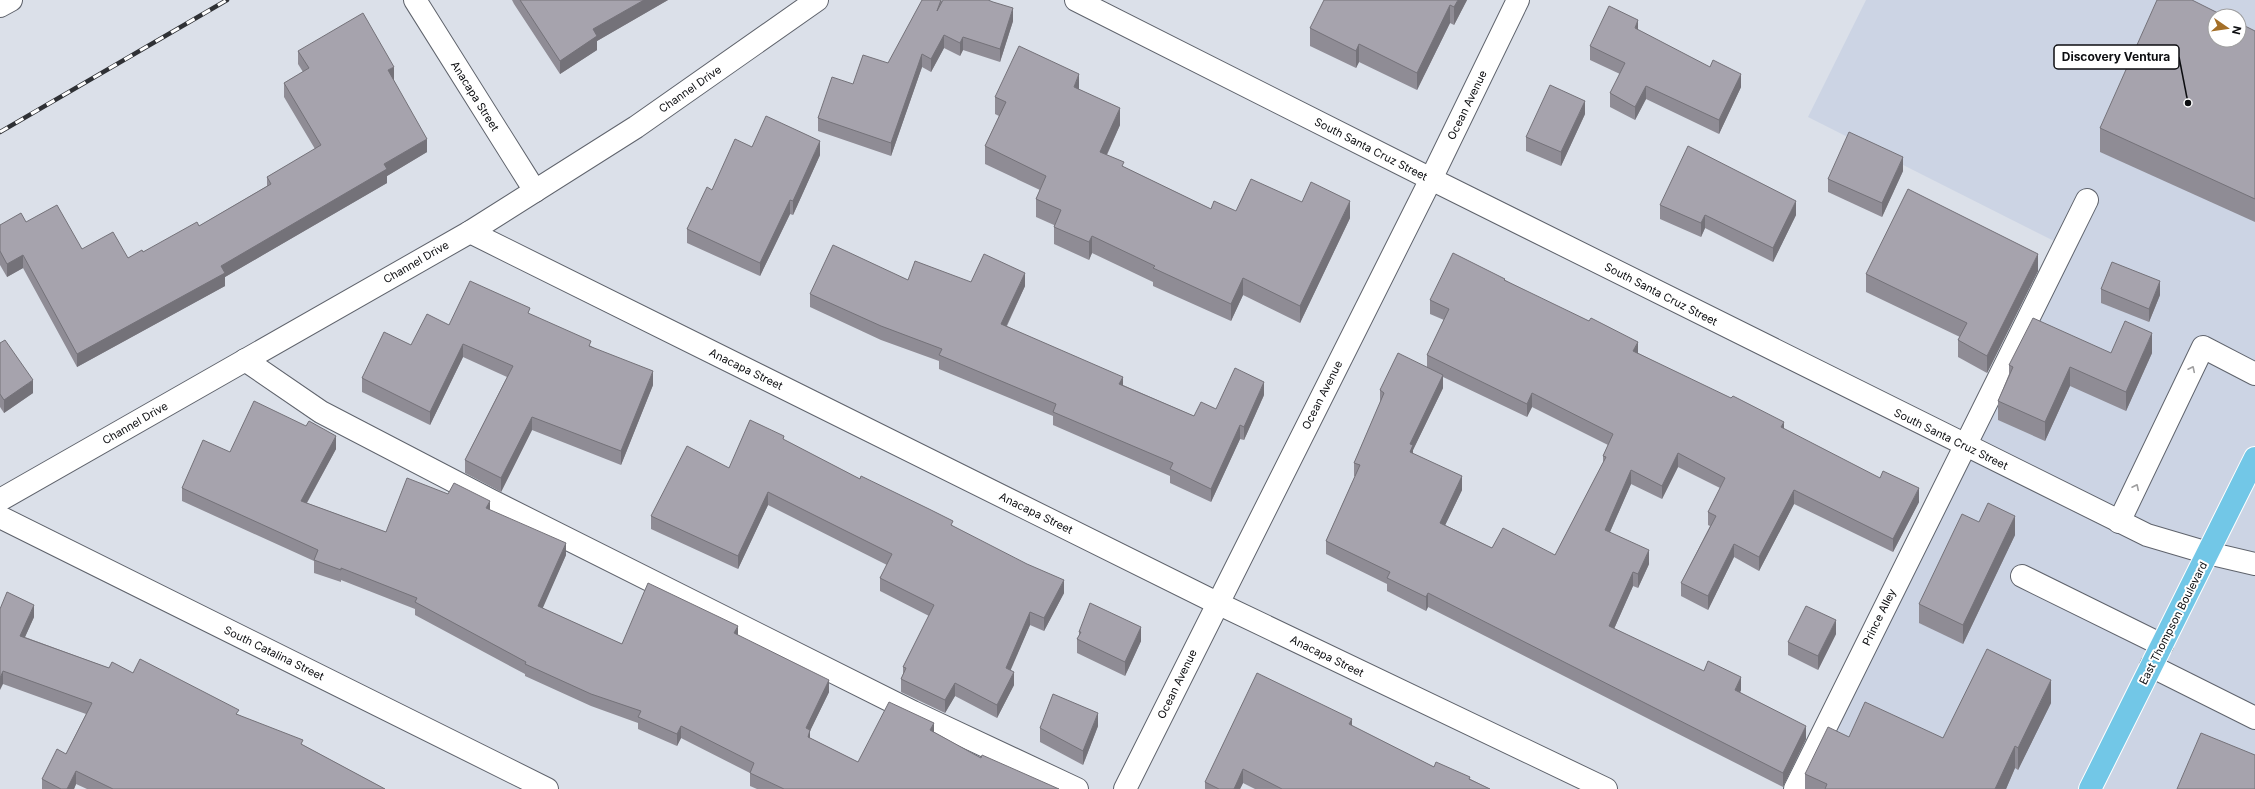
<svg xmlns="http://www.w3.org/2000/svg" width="2255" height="789" viewBox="0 0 2255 789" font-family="Inter,sans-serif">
  <rect width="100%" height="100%" fill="#dbe0e9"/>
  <!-- built -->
  <path fill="#ccd4e4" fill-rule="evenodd" d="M 1866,0 L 2255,0 L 2255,789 L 1795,789 L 2064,246 L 1808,117 ZM 2215,16 L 2239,16 L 2239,40 L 2215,40 Z"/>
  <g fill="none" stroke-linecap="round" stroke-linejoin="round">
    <defs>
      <g id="minor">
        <polyline points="415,0 535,191"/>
        <polyline points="1076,0 1431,179 2147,535 2208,553 2255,564"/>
        <polyline points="0,6 11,0"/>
        <polyline points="470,232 1217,603 1606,789"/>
        <polyline points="245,360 321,412 490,500 913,712 1077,789"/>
        <polyline points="0,500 470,232 636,127 817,0"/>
        <polyline points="0,517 547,789"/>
        <polyline points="2119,522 2203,347 2255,374"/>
        <polyline points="2022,576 2162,645"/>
        <polyline points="2151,666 2255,718"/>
        <polyline points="1125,789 1431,179 1518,0"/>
        <polyline points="1795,789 2087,200"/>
      </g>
      <polyline id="major" points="2090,789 2255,458"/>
    </defs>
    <!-- minor casing -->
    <use href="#minor" stroke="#5f636c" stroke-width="24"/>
    <!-- major casing -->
    <use href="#major" stroke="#fff" stroke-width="24"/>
    <!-- minor -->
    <use href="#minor" stroke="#fff" stroke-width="22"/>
    <!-- major -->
    <use href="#major" stroke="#72c7e7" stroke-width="22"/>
    <defs>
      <polyline id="rail" points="0,132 227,0"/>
    </defs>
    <!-- rail casing -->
    <use href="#rail" stroke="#2f3135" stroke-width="4.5"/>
    <!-- rail -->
    <use href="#rail" stroke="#fff" stroke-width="3" stroke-dasharray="9" stroke-linecap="butt"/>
  </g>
  <!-- wall -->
  <g fill="#8f8c95" fill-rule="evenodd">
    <polygon points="512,0 668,0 597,41 597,50 560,74 514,4"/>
    <polygon points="942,0 942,1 1013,21 1000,62 963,50 960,56 944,48 931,72 922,67 891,156 818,131 818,118 853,84 888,63"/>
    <polygon points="1467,0 1454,25 1450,23 1417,90 1359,62 1356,68 1310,46 1310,28"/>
    <polygon points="1638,30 1741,87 1719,134 1646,99 1635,120 1610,107 1610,93 1620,74 1590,60 1590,46"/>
    <polygon points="2255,31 2255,222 2100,152 2100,128"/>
    <polygon points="298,51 394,80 394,81 427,152 387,176 387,183 225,277 225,286 77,367 23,268 7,277 0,265 0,225 26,222 82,249 128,258 143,252 199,226 267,186 267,177 315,149 284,97 284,83 303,72 298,64"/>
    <polygon points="1079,90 1120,125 1107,155 1124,167 1211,209 1236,211 1302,202 1350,218 1300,323 1243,295 1231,321 1153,286 1153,282 1092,253 1089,260 1054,244 1054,225 1036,217 1036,199 1040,190 985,164 985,146 999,116 995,114 995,97"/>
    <polygon points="1585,114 1561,166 1526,151 1526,137"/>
    <polygon points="752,147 820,155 793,215 790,214 760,276 687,243 687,229 712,190"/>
    <polygon points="1903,171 1882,217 1828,192 1828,179"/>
    <polygon points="1660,205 1796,215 1773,262 1705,228 1701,237 1660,219"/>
    <polygon points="2038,271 1987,373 1958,357 1958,340 1960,337 1866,292 1866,274"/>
    <polygon points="908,280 971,282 1025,286 1007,326 1123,385 1194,416 1216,409 1264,395 1244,440 1240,439 1211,502 1170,483 1170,476 1053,425 1053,416 939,369 939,361 881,340 810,307 810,294"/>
    <path d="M 1505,280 L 1638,353 L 1784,429 L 1919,502 L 1893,552 L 1794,504 L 1759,571 L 1734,557 L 1708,610 L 1681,596 L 1681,583 L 1710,526 L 1708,525 L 1708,512 L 1720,488 L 1678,467 L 1662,499 L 1631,484 L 1610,532 L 1649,564 L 1638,588 L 1633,586 L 1614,629 L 1741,690 L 1740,692 L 1806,739 L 1783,787 L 1428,607 L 1426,611 L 1387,591 L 1387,584 L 1326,554 L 1326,541 L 1355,476 L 1354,476 L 1354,463 L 1380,403 L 1380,390 L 1427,367 L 1427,355 L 1444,320 L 1430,314 L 1430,300 ZM 1443,377 L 1527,417 L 1532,407 L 1608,445 L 1603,456 L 1603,463 L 1555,555 L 1492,548 L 1445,525 L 1462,490 L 1413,454 L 1413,450 L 1443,388 Z"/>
    <polygon points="2101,289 2160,295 2149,322 2101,303"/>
    <polygon points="530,314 591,346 653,385 621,465 532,430 501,492 465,473 465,460 507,377 463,357 430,425 362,392 362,378 411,345 449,325"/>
    <polygon points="0,343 33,393 4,413 0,407"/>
    <polygon points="2111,353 2152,353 2126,411 2070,386 2045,441 1998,420 1998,401 2009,374 2009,365"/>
    <polygon points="306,426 336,449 307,503 386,532 448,494 490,510 566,555 542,608 622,644 738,635 829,692 810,731 810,738 858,762 934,732 981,758 1059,789 757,789 750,786 750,773 681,738 677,746 638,729 638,723 591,706 525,676 525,674 415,615 415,609 341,580 341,582 314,573 314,561 182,501 182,488 230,452"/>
    <polygon points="784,440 860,479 953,526 1064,593 1044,631 1030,625 1010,670 1014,685 997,718 955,696 945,713 901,692 901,679 903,674 903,667 929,616 880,591 880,578 887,565 768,505 738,569 651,529 651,516 729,468"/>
    <polygon points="1979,522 2015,535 1963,644 1919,623 1919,604"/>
    <polygon points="0,609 34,617 25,637 109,668 133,673 239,715 303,745 385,789 87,789 76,784 74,789 42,789 42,779 66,754 86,714 3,684"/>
    <polygon points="1079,632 1141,641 1125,676 1077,653 1077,639 1079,636"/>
    <polygon points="1836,634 1818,670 1788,655 1788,642"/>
    <polygon points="2051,703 2018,770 2015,768 2006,789 1805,789 1805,774 1849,737 1943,738"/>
    <polygon points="1098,726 1083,765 1040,742 1040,728"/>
    <polygon points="1352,726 1434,767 1470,779 1490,789 1255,789 1243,783 1240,789 1205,789 1205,782"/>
  </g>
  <!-- shaded-wall -->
  <g fill="#747279">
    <polygon points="644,0 668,0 597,41 597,50 560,74 560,61 593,29"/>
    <polygon points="1458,0 1467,0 1454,25 1454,7"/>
    <polygon points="1450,5 1450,23 1417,90 1417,73"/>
    <polygon points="1013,8 1013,21 1000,62 1000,49"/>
    <polygon points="1638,20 1638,34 1635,28"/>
    <polygon points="944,35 944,48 931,72 931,59"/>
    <polygon points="963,37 963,50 960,56 960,43"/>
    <polygon points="1359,44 1359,62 1356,68 1356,51"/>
    <polygon points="922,54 922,67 891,156 891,143"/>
    <polygon points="394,67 394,80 388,84 388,70"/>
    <polygon points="1079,74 1079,92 1074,87"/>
    <polygon points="1741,74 1741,87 1719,134 1719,120"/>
    <polygon points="1646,86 1646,99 1635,120 1635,107"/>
    <polygon points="1585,101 1585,114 1561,166 1561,152"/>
    <polygon points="1120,108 1120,125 1100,169 1100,152"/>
    <polygon points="427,139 427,152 387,176 387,183 225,277 225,286 77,367 77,354 221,266 384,164"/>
    <polygon points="820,141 820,155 793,215 793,201"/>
    <polygon points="1903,157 1903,171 1882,217 1882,203"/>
    <polygon points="790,200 790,214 760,276 760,263"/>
    <polygon points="1350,201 1350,218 1300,323 1300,306"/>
    <polygon points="1796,201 1796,215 1773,262 1773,248"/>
    <polygon points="1705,215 1705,228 1701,237 1701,223"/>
    <polygon points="1092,236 1092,253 1089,260 1089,242"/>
    <polygon points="2038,254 2038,271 1987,373 1987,356"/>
    <polygon points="23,255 23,268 7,277 7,264"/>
    <polygon points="1025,273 1025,286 1001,337 1001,324"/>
    <polygon points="1243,278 1243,295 1231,321 1231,304"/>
    <polygon points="2160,281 2160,295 2149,322 2149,309"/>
    <polygon points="2152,333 2152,353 2126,411 2126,392"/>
    <polygon points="1638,342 1638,356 1633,351"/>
    <polygon points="463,344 463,357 430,425 430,412"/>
    <polygon points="2070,367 2070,386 2045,441 2045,422"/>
    <polygon points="653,371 653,385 621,465 621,451"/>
    <polygon points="1443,375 1443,388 1413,450 1413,459 1410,466 1410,444"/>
    <polygon points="1123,377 1123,390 1119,384"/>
    <polygon points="33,380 33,393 4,413 4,400"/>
    <polygon points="1264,382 1264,395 1244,440 1244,427"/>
    <polygon points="1532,393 1532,407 1527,417 1527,404"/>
    <polygon points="532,417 532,430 501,492 501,478"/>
    <polygon points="1784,422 1784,435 1781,427"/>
    <polygon points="1240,425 1240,439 1211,502 1211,489"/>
    <polygon points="336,436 336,449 301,513 301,501"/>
    <polygon points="1678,453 1678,467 1662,499 1662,486"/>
    <polygon points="1631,470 1631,484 1605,543 1605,530"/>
    <polygon points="1462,476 1462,490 1440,536 1440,523"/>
    <polygon points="1919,488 1919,502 1893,552 1893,539"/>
    <polygon points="1794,490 1794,504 1759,571 1759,557"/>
    <polygon points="768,492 768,505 738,569 738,556"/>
    <polygon points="490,501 490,514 486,508"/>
    <polygon points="2015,516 2015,535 1963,644 1963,625"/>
    <polygon points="566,543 566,555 538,619 538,606"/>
    <polygon points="1734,544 1734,557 1708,610 1708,596"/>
    <polygon points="1649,550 1649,564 1638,588 1638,574"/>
    <polygon points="1633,572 1633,586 1609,640 1609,626"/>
    <polygon points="1064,580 1064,593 1044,631 1044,618"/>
    <polygon points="1428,593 1428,607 1426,611 1426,597"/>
    <polygon points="34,605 34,617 20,648 20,636"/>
    <polygon points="1030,612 1030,625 1006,681 1006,668"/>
    <polygon points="1836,620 1836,634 1818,670 1818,656"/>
    <polygon points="738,626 738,638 734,633"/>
    <polygon points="1141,627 1141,641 1125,676 1125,662"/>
    <polygon points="3,671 3,684 0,690 0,678"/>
    <polygon points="1014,672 1014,685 997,718 997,705"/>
    <polygon points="1741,677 1741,690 1735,703 1735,690"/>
    <polygon points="829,680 829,692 810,731 810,743 808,749 806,728"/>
    <polygon points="2051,680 2051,703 2018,770 2018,748"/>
    <polygon points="955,683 955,696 945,713 945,700"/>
    <polygon points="1098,713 1098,726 1083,765 1083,751"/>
    <polygon points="1352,719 1352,732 1349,724"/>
    <polygon points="934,723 934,736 930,730"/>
    <polygon points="681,726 681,738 677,746 677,734"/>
    <polygon points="1806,726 1806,739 1783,787 1783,773"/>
    <polygon points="2015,746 2015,768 2006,789 1995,789"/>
    <polygon points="1243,769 1243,783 1240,789 1234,789"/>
    <polygon points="76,771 76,784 74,789 67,789"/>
  </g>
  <!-- building -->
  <g fill="#a6a3ad" stroke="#747279">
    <polygon points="520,0 644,0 593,29 597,36 560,61"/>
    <polygon points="922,0 941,0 937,11 943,0 988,0 993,2 1013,8 1000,49 963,37 960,43 944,35 931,59 922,54 891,143 818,118 832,77 853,84 863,55 888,63"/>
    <polygon points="1324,0 1458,0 1454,7 1450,5 1417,73 1359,44 1356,51 1310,28"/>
    <polygon points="2157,0 2192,0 2224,16 2215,16 2215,40 2239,40 2239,23 2255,31 2255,199 2100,128"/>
    <polygon points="1609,6 1638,20 1635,28 1710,67 1713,60 1741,74 1719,120 1646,86 1635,107 1610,93 1625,63 1590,46"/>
    <polygon points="363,13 394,67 388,70 427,139 384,164 387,169 221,266 225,273 77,354 23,255 7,264 0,251 0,225 21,213 26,222 57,205 82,249 113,232 128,258 142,250 143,252 197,222 199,226 271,184 267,177 321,145 284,83 309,68 298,51"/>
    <polygon points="1019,46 1079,74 1074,87 1120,108 1100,152 1124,162 1122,166 1211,209 1214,201 1236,211 1251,179 1302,202 1311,182 1350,201 1300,306 1243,278 1231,304 1153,268 1155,266 1092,236 1089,242 1054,227 1061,210 1036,199 1046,176 985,146 1006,102 995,97"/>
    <polygon points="1550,85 1585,101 1561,152 1526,137"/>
    <polygon points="766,116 820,141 793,201 790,200 760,263 687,229 707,187 712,190 735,139 752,147"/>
    <polygon points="1849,132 1903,157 1882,203 1828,179"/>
    <polygon points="1688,146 1796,201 1773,248 1705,215 1701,223 1660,205"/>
    <polygon points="1908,189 2038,254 1987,356 1958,340 1967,323 1866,274"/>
    <polygon points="833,245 908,280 915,261 971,282 984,254 1025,273 1001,324 1123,377 1119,384 1194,416 1201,402 1216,409 1235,368 1264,382 1244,427 1240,425 1211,489 1170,469 1173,463 1053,412 1056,404 939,355 942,349 881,326 810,294"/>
    <polygon points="1453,253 1505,279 1504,280 1589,321 1591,318 1638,342 1633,351 1731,398 1733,396 1784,422 1781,427 1880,478 1883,471 1919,488 1893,539 1794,490 1759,557 1734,544 1708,596 1681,583 1716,516 1708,512 1725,478 1678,453 1662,486 1631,470 1605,530 1649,550 1638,574 1633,572 1609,626 1704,671 1708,661 1741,677 1735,690 1806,726 1783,773 1428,593 1426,597 1387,578 1390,572 1326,541 1360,465 1354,463 1384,393 1380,390 1398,353 1443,375 1410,444 1413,445 1410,452 1462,476 1440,523 1492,548 1503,528 1555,555 1606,457 1603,456 1613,434 1532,393 1527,404 1427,355 1449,309 1430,300"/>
    <polygon points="2112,262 2160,281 2149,309 2101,289"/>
    <polygon points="470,281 530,308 528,313 591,341 589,346 653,371 621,451 532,417 501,478 465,460 513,366 463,344 430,412 362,378 384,332 411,345 427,314 449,325"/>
    <polygon points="2033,318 2111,353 2125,321 2152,333 2126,392 2070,367 2045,422 1998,401 2013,367 2009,365"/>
    <polygon points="5,340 33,380 4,400 0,394 0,343"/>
    <polygon points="254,401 306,426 309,421 336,436 301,501 386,532 407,478 448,494 454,483 490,501 486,508 566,543 538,606 622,644 648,583 738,626 734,633 829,680 806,728 810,730 808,737 858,762 889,702 934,723 930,730 981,758 982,755 1059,789 784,789 750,773 754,763 681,726 677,734 638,717 641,711 591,694 525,664 526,662 415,602 417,598 341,568 341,570 314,560 318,550 182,488 203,440 230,452"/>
    <polygon points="750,420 784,436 783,439 860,479 861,476 929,509 953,521 951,525 1027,564 1064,580 1044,618 1030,612 1006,668 1014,672 997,705 955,683 945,700 901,679 906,668 903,667 934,605 880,578 892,554 768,492 738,556 651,516 687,446 729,468"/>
    <polygon points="1988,503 2015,516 1963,625 1919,604 1962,514 1979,522"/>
    <polygon points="7,592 34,605 20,636 109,668 112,662 133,673 140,659 239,710 236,714 303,740 301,744 385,789 113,789 76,771 67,789 61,789 42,779 57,749 66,754 92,703 3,671 0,678 0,609"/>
    <polygon points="1090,603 1141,627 1125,662 1077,639 1081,632 1079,632"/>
    <polygon points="1806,606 1836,620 1818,656 1788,642"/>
    <polygon points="1987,649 2051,680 2018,748 2015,746 1995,789 1825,789 1827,784 1805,774 1828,727 1849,737 1865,702 1943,738"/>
    <polygon points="1257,673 1352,719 1349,724 1434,767 1436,762 1470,777 1469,779 1490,789 1282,789 1243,769 1234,789 1219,789 1205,782"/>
    <polygon points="1053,694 1098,713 1083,751 1040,728"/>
    <polygon points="2201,733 2255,755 2255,789 2177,789"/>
  </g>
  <!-- one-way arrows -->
  <defs><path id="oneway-chevron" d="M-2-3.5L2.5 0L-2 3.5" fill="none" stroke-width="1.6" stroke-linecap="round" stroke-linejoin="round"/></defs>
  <g stroke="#9e9e9f">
    <use href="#oneway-chevron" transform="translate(2192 369) rotate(-64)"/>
    <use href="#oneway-chevron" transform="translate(2136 487) rotate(-64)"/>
  </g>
  <g text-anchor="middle" stroke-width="4" stroke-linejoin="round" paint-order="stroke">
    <!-- street labels -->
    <g font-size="11" fill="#0c0d10" stroke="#fff">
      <text transform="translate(690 89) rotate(-35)" y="4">Channel Drive</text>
      <text transform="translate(475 96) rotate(58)" y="4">Anacapa Street</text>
      <text transform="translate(1467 105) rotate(-64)" y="4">Ocean Avenue</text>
      <text transform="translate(1371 149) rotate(27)" y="4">South Santa Cruz Street</text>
      <text transform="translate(416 262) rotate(-30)" y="4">Channel Drive</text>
      <text transform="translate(1661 294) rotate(27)" y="4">South Santa Cruz Street</text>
      <text transform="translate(746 369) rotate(26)" y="4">Anacapa Street</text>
      <text transform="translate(1322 395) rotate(-63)" y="4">Ocean Avenue</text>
      <text transform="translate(135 423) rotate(-30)" y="4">Channel Drive</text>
      <text transform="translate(1951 439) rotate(26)" y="4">South Santa Cruz Street</text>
      <text transform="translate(1036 513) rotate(26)" y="4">Anacapa Street</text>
      <text transform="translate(1879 617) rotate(-64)" y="4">Prince Alley</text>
      <text transform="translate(2173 623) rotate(-63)" y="4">East Thompson Boulevard</text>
      <text transform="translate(274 653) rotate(26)" y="4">South Catalina Street</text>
      <text transform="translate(1327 656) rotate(26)" y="4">Anacapa Street</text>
      <text transform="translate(1177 684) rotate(-64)" y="4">Ocean Avenue</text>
    </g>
  </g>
  <!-- callouts -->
  <path fill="none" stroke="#0c0d10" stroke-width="1.5" d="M2188 103L2179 57"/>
  <circle fill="#0c0d10" stroke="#fff" stroke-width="1.5" cx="2188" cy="103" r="4"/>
  <rect fill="#fff" stroke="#0c0d10" stroke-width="1.5" x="2054" y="45" width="125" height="24" rx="4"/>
  <g font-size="12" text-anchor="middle" font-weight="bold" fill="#0c0d10">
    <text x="2116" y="61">Discovery Ventura</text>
  </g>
  <!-- north arrow -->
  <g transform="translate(2227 28) rotate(103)"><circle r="19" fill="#ffffff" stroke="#9e9e9f"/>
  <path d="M0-3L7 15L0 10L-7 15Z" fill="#a46f28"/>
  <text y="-6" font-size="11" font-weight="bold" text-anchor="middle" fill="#0c0d10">N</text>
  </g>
</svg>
